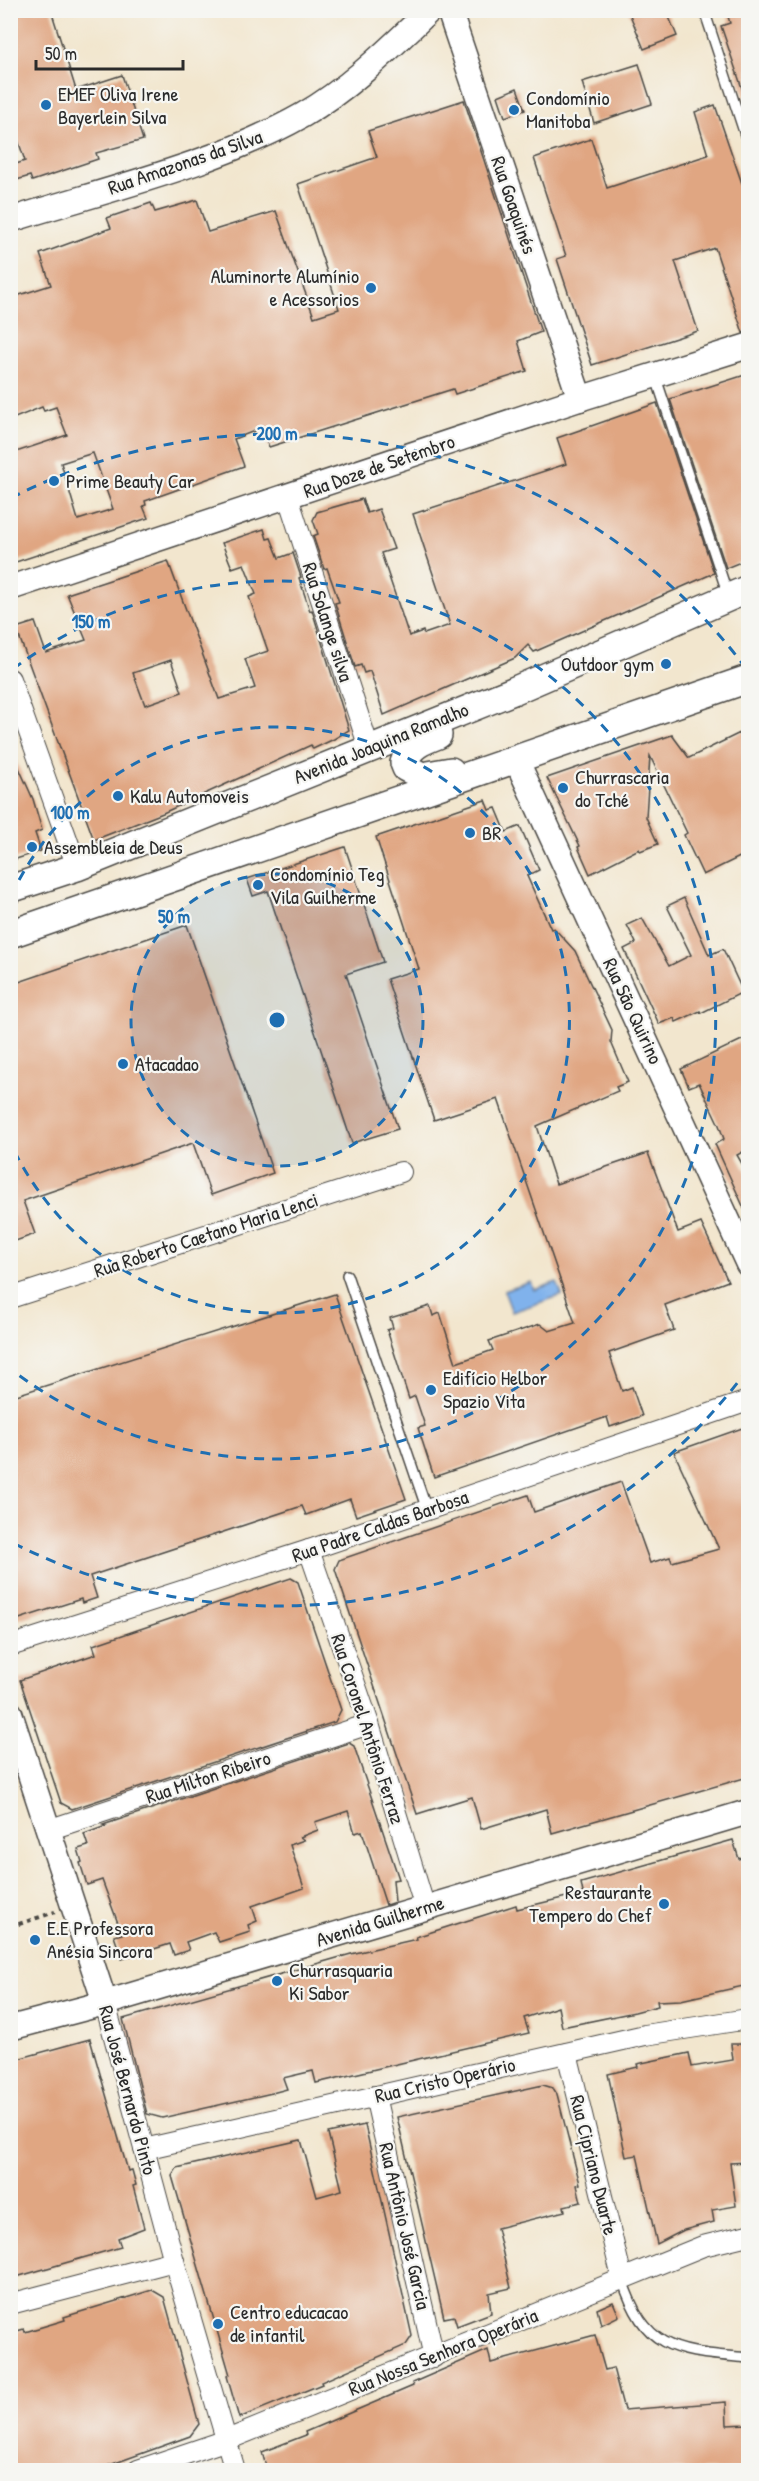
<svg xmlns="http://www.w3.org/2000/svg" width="759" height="2481" viewBox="0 0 759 2481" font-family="'Patrick Hand',sans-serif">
  <rect width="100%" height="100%" fill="#f6f6f2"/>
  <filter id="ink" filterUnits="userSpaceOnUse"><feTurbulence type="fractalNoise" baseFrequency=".0167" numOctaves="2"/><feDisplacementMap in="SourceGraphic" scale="12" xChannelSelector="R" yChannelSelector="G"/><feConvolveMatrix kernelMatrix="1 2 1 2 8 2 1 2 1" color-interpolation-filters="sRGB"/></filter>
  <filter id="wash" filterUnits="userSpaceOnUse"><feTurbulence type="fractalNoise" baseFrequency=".008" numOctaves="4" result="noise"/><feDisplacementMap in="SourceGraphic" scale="24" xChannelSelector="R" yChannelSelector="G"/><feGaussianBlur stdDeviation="1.35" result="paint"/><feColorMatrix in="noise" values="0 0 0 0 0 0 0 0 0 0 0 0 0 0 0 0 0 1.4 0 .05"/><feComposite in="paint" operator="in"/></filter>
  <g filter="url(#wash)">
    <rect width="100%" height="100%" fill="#f2e6ce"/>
    <!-- water -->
    <polygon fill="#80b2ec" stroke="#566e8c" stroke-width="1.5" points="531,1282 534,1290 557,1282 562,1295 512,1312 504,1291"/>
    <g id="blocks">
      <!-- building -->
      <g fill="#e0a682" fill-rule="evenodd">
        <polygon points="10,10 51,10 76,90 122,75 143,140 96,153 98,159 32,181 30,176 10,182 10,166 25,161 10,116"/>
        <polygon points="628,10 666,10 677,36 644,49"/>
        <polygon points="726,10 748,10 748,99 746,100 721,26 730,23"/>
        <polygon points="639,64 652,104 594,123 582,82"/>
        <polygon points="517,88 525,110 505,117 498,96"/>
        <path d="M 464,100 L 541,332 L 518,341 L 527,371 L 455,394 L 453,389 L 269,447 L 262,428 L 234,439 L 244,466 L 145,501 L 146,505 L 143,506 L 148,518 L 10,564 L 10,454 L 67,435 L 56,407 L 44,411 L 42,407 L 10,420 L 10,298 L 51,285 L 40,254 L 111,228 L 107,218 L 151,203 L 155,212 L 197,200 L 208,232 L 276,211 L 314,317 L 339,309 L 298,184 L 377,157 L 368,131 ZM 93,453 L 113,509 L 78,520 L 61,463 Z"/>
        <polygon points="715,105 748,201 748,332 743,333 715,248 675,261 698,331 592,365 557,259 566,256 534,158 591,139 607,188 708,155 695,112"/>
        <polygon points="748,374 748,559 726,568 670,399"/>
        <polygon points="657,403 714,573 534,652 528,645 515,658 384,715 370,671 364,673 361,665 355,667 335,603 339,602 327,568 324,569 313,536 318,534 313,520 317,512 362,499 367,513 379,509 394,549 381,553 409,636 423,631 424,634 450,625 413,514 566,464 557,438"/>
        <path d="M 264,529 L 267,539 L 271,538 L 279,558 L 293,553 L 301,577 L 299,578 L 310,611 L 312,610 L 349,730 L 334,739 L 313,749 L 311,745 L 163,813 L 94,840 L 16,628 L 35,622 L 46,653 L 86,640 L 67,594 L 168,561 L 219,699 L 255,688 L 245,659 L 268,651 L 249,597 L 256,594 L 244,564 L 232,568 L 222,543 ZM 171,660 L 182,692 L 145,705 L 133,673 Z"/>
        <polygon points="748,729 748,853 703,875 684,835 687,833 650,756 646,817 658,844 640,851 639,849 590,874 578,847 580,846 547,778 672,735 689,758"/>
        <polygon points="10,748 33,799 42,830 35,833 41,851 10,861"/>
        <polygon points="485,800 489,810 496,808 506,832 520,826 539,870 527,876 551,929 554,928 575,951 612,1030 611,1042 628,1082 616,1087 618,1091 537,1126 556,1184 648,1153 678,1232 701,1223 728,1281 665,1305 674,1330 609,1353 622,1391 632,1387 642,1416 610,1427 607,1417 434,1477 418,1428 425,1426 415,1396 409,1399 387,1330 393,1328 390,1318 430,1306 433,1316 440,1313 456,1363 493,1350 489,1341 540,1324 549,1331 575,1323 498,1099 434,1120 387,979 419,969 376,837"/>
        <polygon points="345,847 383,962 346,974 398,1129 352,1143 268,891 253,896 247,879"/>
        <polygon points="684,898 709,955 723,949 743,992 701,1013 700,1011 676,1022 674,1018 659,1024 624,949 636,943 627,925 642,918 669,966 691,955 667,906"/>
        <polygon points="187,925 273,1173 211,1195 193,1143 23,1201 35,1234 10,1243 10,985"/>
        <polygon points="748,1037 748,1149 737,1155 748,1174 748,1217 715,1144 724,1139 719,1125 699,1083 689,1087 681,1069"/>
        <polygon points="335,1294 406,1499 356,1516 350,1499 306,1515 302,1506 90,1576 97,1598 82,1603 81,1599 10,1622 10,1397"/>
        <polygon points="748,1426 748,1777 552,1833 546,1809 481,1829 472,1797 417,1814 335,1569 339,1560 528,1495 534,1512 621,1482 650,1563 670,1557 672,1562 719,1549 674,1452"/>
        <polygon points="291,1578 298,1582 341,1710 335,1722 72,1809 61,1803 20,1680 96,1654 93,1645"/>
        <polygon points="349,1743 354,1746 399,1879 393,1880 395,1902 386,1905 362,1831 355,1833 348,1811 315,1822 318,1830 300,1837 304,1840 290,1845 304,1888 252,1906 257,1921 248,1925 250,1932 219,1942 214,1932 186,1942 189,1950 174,1955 170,1944 122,1959 114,1936 122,1934 102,1880 87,1885 80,1863 82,1862 78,1849 88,1846 84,1834 106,1826 103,1825"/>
        <polygon points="733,1840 739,1859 748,1856 748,1985 681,2000 657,2001 658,2006 635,2012 562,2027 558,2007 524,2018 529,2033 316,2083 313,2071 283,2078 287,2089 272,2093 162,2118 147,2114 123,2019 351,1954 417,1939 416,1937 516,1905 517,1909 583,1893 581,1883"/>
        <polygon points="90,2039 128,2171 132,2170 136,2185 133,2186 144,2228 118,2238 121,2247 16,2277 13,2268 10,2269 10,2061"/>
        <polygon points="731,2044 748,2044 748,2162 730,2163 736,2206 712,2210 714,2222 684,2230 657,2244 637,2155 626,2157 608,2074 638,2067 637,2064 689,2053 692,2067 733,2060"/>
        <polygon points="543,2085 553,2088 557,2094 580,2184 577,2185 581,2202 564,2206 565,2211 497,2228 511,2288 489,2293 491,2313 457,2326 454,2316 444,2318 397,2117"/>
        <polygon points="365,2125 412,2336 406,2345 321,2382 322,2384 239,2418 227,2376 230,2375 172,2176 177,2168 301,2140 317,2197 342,2190 328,2133"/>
        <polygon points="152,2290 164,2297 199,2424 190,2436 96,2470 10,2470 10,2333 24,2329 25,2332 65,2320 64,2317"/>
        <polygon points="613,2302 619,2316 601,2325 597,2309"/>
        <polygon points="595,2335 605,2370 613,2368 624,2410 726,2402 727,2425 748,2424 748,2470 267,2470 262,2452 306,2435 305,2432 413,2386 412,2383 488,2350 491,2363"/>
      </g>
    </g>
  </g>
  <g filter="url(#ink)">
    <use href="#blocks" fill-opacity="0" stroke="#494743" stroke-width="1.5"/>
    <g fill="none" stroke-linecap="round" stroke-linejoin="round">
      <defs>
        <g id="service">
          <polyline points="704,10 748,144"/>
          <polyline points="655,375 728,595"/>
          <polyline points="347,1275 427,1510"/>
          <path d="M 622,2279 C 646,2354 679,2351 748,2358"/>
        </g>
        <g id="minor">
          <polyline points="288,497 369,748"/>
          <polyline points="10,679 77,867"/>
          <polyline points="10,1298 401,1172"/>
          <polyline points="309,1550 369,1724 425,1908"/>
          <polyline points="10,1646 309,1550 748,1401"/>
          <polyline points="48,1830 369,1724"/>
          <polyline points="105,2003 174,2261 235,2470"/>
          <polyline points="567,2053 622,2278"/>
          <polyline points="375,2096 434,2357"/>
          <polyline points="144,2149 645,2035 748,2019"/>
          <polyline points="10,2304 174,2261"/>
          <polyline points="138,2470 227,2440 703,2246 748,2235"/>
        </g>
        <g id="tertiary">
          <polyline points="449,10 580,399"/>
          <path d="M 10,220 C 105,190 217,164 303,115 C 350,88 391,47 430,10"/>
          <polyline points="10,588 585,397 748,346"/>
          <polyline points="516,759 748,1264"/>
          <polyline points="10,1713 105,2003"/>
          <polyline points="10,2028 105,2003 748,1812"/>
        </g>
        <g id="secondary">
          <path d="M 438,735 C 422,741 409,746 404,763 L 406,768 L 422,776 L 451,771"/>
          <polyline points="10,889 77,867 513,691 748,589"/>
          <polyline points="10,934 748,679"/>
        </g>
      </defs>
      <!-- service casing -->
      <use href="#service" stroke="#494743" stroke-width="12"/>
      <!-- minor casing -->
      <use href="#minor" stroke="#494743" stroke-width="22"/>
      <!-- tertiary casing -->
      <use href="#tertiary" stroke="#494743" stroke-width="27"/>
      <!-- secondary casing -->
      <use href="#secondary" stroke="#494743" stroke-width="30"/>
      <!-- path -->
      <polyline stroke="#494743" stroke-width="4" stroke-dasharray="4.5 4.5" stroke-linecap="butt" points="10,1927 55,1912"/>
      <!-- service -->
      <use href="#service" stroke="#fff" stroke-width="9"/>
      <!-- minor -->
      <use href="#minor" stroke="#fff" stroke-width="20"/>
      <!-- tertiary -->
      <use href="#tertiary" stroke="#fff" stroke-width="24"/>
      <!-- secondary -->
      <use href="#secondary" stroke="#fff" stroke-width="27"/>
    </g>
  </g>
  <!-- distance rings -->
  <circle cx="277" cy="1020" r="146" fill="#1f6fb2" fill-opacity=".12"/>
  <g fill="none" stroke="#1f6fb2" stroke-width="3" stroke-dasharray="10 8">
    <circle cx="277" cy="1020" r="146"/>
    <path d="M11 896A293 293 0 1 1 11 1144"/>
    <path d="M13 669A439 439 0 1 1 13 1371"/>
    <path d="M748 1369A586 586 0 0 1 11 1542M11 498A586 586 0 0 1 748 671"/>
  </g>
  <!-- markers -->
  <g fill="#1f6fb2" stroke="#f6f6f2" stroke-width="2">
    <circle cx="46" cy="105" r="6"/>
    <circle cx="514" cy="110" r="6"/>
    <circle cx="371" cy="288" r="6"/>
    <circle cx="54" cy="481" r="6"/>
    <circle cx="666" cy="664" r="6"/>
    <circle cx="563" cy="788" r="6"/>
    <circle cx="118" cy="796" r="6"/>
    <circle cx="470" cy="833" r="6"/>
    <circle cx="32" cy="847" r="6"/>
    <circle cx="258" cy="885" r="6"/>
    <circle cx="123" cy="1064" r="6"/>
    <circle cx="431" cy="1390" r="6"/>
    <circle cx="664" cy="1904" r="6"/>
    <circle cx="35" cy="1940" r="6"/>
    <circle cx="277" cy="1981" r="6"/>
    <circle cx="218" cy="2324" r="6"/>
  </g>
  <g text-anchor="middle" stroke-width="4.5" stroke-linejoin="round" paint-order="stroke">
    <!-- poi labels -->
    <g font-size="20" fill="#2b2b2b" stroke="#f6f6f2" text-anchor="start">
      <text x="58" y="101">EMEF Oliva Irene<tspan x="58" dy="23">Bayerlein Silva</tspan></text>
      <text x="526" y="105">Condomínio<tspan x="526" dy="23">Manitoba</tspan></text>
      <text x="359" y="283" text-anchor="end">Aluminorte Alumínio<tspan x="359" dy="23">e Acessorios</tspan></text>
      <text x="66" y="488">Prime Beauty Car</text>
      <text x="654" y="671" text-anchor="end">Outdoor gym</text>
      <text x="575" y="784">Churrascaria<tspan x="575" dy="23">do Tché</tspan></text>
      <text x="130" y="803">Kalu Automoveis</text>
      <text x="482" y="840">BR</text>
      <text x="44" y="854">Assembleia de Deus</text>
      <text x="270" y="881">Condomínio Teg<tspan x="270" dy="23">Vila Guilherme</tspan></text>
      <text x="135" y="1071">Atacadao</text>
      <text x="443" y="1385">Edifício Helbor<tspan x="443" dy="23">Spazio Vita</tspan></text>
      <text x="652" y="1899" text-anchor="end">Restaurante<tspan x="652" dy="23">Tempero do Chef</tspan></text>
      <text x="47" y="1935">E.E Professora<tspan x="47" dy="23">Anésia Sincora</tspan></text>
      <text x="289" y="1977">Churrasquaria<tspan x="289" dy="23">Ki Sabor</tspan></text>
      <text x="230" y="2319">Centro educacao<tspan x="230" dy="23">de infantil</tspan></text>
    </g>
    <!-- street labels -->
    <g font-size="20" fill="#2b2b2b" stroke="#f6f6f2">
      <text transform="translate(185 162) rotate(-19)" y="7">Rua Amazonas da Silva</text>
      <text transform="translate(514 205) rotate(71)" y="7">Rua Goaquinés</text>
      <text transform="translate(379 466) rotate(-19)" y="7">Rua Doze de Setembro</text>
      <text transform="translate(328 622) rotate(72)" y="7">Rua Solange silva</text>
      <text transform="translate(381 743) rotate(-22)" y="7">Avenida Joaquina Ramalho</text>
      <text transform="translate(633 1011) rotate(65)" y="7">Rua São Quirino</text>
      <text transform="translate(206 1235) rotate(-18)" y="7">Rua Roberto Caetano Maria Lenci</text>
      <text transform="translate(380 1526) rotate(-19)" y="7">Rua Padre Caldas Barbosa</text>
      <text transform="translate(368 1729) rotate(72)" y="7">Rua Coronel Antônio Ferraz</text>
      <text transform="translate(208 1777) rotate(-18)" y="7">Rua Milton Ribeiro</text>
      <text transform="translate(380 1921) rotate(-17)" y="7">Avenida Guilherme</text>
      <text transform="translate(445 2080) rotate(-13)" y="7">Rua Cristo Operário</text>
      <text transform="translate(128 2090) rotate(75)" y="7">Rua José Bernardo Pinto</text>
      <text transform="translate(594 2165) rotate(76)" y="7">Rua Cipriano Duarte</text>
      <text transform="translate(405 2226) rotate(77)" y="7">Rua Antônio José Garcia</text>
      <text transform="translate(443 2352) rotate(-22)" y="7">Rua Nossa Senhora Operária</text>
    </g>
  </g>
  <circle cx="277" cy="1020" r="9" fill="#1f6fb2" stroke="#f6f6f2" stroke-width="3"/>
  <g font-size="18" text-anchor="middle" font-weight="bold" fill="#1f6fb2" stroke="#f6f6f2" stroke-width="4.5" stroke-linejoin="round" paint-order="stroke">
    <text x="277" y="440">200 m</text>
    <text x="91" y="628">150 m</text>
    <text x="70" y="819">100 m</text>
    <text x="174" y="923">50 m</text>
  </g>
  <!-- margin -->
  <rect width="759" height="2481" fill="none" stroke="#f6f6f2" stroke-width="36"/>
  <!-- scale -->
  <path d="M36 60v9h147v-9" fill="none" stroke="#2b2b2b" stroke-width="3"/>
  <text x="45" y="60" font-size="18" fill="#2b2b2b" stroke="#f6f6f2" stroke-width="4.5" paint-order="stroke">50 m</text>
</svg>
